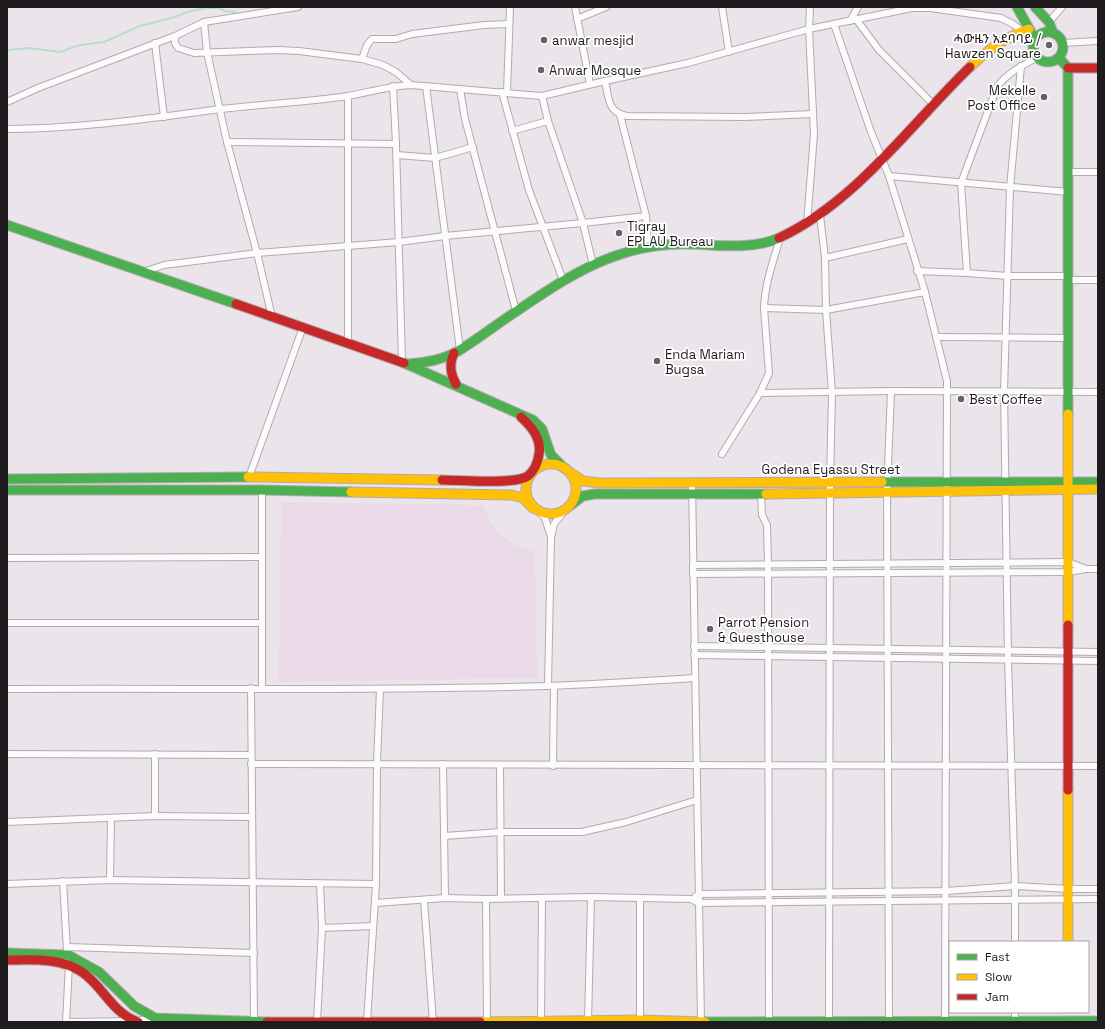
<svg xmlns="http://www.w3.org/2000/svg" width="1105" height="1029" viewBox="0 0 1105 1029" font-family="'Space Grotesk','Noto Sans Ethiopic',sans-serif">
  <rect width="100%" height="100%" fill="#ece4eb"/>
  <!-- built -->
  <polygon fill="#eadae7" points="281,502 483,505 490,522 501,535 516,545 535,552 537,678 279,682"/>
  <g fill="none" stroke-linecap="round" stroke-linejoin="round">
    <!-- stream -->
    <polyline stroke="#b7dec8" stroke-width="2" points="7,50 29,48 60,52 80,45 104,42 140,26 171,18 191,11 207,8 219,8 225,11 235,12"/>
    <defs>
      <g id="street">
        <polyline points="575,7 590,84"/>
        <polyline points="722,7 729,52"/>
        <polyline points="577,19 606,7"/>
        <polyline points="856,19 879,50 933,104"/>
        <polyline points="850,21 858,7"/>
        <polyline points="204,22 207,52 227,142 257,253 272,317"/>
        <polyline points="1049,22 1062,7"/>
        <polyline points="834,24 871,132 889,176 925,292 947,381 945,1022"/>
        <polyline points="175,36 175,43 178,48 194,53 278,50 299,51 362,59 383,65 396,72 411,85"/>
        <polyline points="155,43 164,117"/>
        <polyline points="1062,43 1098,41"/>
        <polyline points="362,59 367,45 372,39 396,39 412,34 484,25 509,24"/>
        <path d="M 605,81 C 609,98 607,112 627,116 L 745,117 L 813,114"/>
        <polyline points="393,86 396,144 402,362"/>
        <polyline points="426,86 460,350"/>
        <polyline points="460,89 465,119 516,311"/>
        <polyline points="502,92 529,190 563,280"/>
        <polyline points="507,93 510,7"/>
        <polyline points="542,96 548,121 583,223 593,265"/>
        <polyline points="7,102 38,88 175,36 204,22 298,7"/>
        <polyline points="620,115 646,216 648,246"/>
        <path d="M 7,129 C 79,129 150,118 221,109 C 264,104 307,102 348,96 C 370,92 390,86 411,85 L 542,96 L 605,81 L 688,63 L 809,29 L 912,8 L 930,8 L 1001,18 L 1013,24 L 1022,31"/>
        <polyline points="512,131 548,121"/>
        <polyline points="227,142 396,144"/>
        <polyline points="397,155 435,158 473,147"/>
        <polyline points="1068,172 1098,172"/>
        <polyline points="889,176 1068,192"/>
        <polyline points="820,215 825,258 826,310 832,393 830,482 829,1022"/>
        <polyline points="807,224 814,134 809,29 810,7"/>
        <polyline points="825,258 908,239"/>
        <polyline points="917,271 967,273 1008,276 1068,276"/>
        <polyline points="143,272 164,265 257,253 399,242 445,236 583,223 646,216"/>
        <path d="M 967,273 L 961,183 L 997,87 C 1007,73 1023,65 1038,57"/>
        <polyline points="1068,280 1098,280"/>
        <polyline points="764,308 826,310 925,292"/>
        <polyline points="937,337 1068,338"/>
        <polyline points="348,344 348,96"/>
        <polyline points="760,393 891,391 1098,392"/>
        <path d="M 722,454 L 760,393 L 769,373 L 764,308 C 765,283 773,262 780,238"/>
        <polyline points="249,477 303,327"/>
        <polyline points="692,482 701,1022"/>
        <polyline points="761,494 762,515 767,525 768,565 769,1022"/>
        <polyline points="538,511 545,518 550,534"/>
        <polyline points="7,558 262,557"/>
        <polyline points="1086,569 1068,562 693,565 693,574 1068,572 1086,569 1098,569"/>
        <polyline points="7,623 262,623"/>
        <polyline points="694,646 1098,652"/>
        <polyline points="694,655 1098,661"/>
        <polyline points="548,686 551,538 554,524 567,508"/>
        <polyline points="251,688 254,1022"/>
        <polyline points="262,688 262,490"/>
        <path d="M 7,689 C 187,688 367,691 547,686 C 596,684 646,681 695,678"/>
        <polyline points="7,754 251,755"/>
        <polyline points="155,754 155,816"/>
        <polyline points="251,764 1098,766"/>
        <polyline points="443,764 445,898"/>
        <polyline points="500,765 501,898"/>
        <polyline points="553,766 554,686"/>
        <polyline points="7,822 155,816 252,817"/>
        <polyline points="444,836 501,832 582,832 626,822 697,800"/>
        <polyline points="110,880 111,818"/>
        <polyline points="63,881 67,951"/>
        <polyline points="7,884 110,880 376,884"/>
        <polyline points="696,896 699,894 946,891 1015,886 1068,889 1098,889"/>
        <polyline points="486,899 487,1022"/>
        <polyline points="640,899 640,1020"/>
        <polyline points="424,900 433,1022"/>
        <polyline points="375,903 445,898 486,899 591,897 691,899 699,903 1098,899"/>
        <polyline points="322,928 373,926"/>
        <polyline points="1015,942 1015,886 1008,659 1004,391 1010,188 1021,66"/>
        <polyline points="67,947 254,953"/>
        <polyline points="1015,1012 1015,1022"/>
        <polyline points="889,1021 887,492 891,391"/>
        <polyline points="66,1022 69,964"/>
        <polyline points="69,1022 134,1021 155,1018"/>
        <polyline points="317,1022 322,928 320,884"/>
        <polyline points="367,1022 376,884 377,764 380,689"/>
        <polyline points="541,1022 542,898"/>
        <polyline points="588,1022 591,897"/>
      </g>
      <g id="fast">
        <polyline points="1017,7 1032,34"/>
        <polyline points="1035,7 1049,22 1053,33"/>
        <circle cx="1048" cy="47" r="15"/>
        <polyline points="1059,58 1068,68 1068,414"/>
        <polyline points="7,225 236,304"/>
        <polyline points="404,363 533,420 542,429 551,455 564,468"/>
        <path d="M 408,364 C 423,363 441,360 455,353 C 472,343 489,330 505,319 C 541,295 575,270 615,256 C 637,248 660,244 683,244 C 716,244 749,251 779,238"/>
        <polyline points="7,479 248,477"/>
        <polyline points="882,482 1098,482"/>
        <polyline points="7,490 262,490 351,492"/>
        <polyline points="571,505 583,496 594,494 766,494"/>
        <polyline points="7,953 68,955 99,972 134,1006 155,1018 267,1022"/>
        <polyline points="705,1022 1098,1021"/>
      </g>
      <g id="slow">
        <path d="M 970,67 C 987,50 1006,37 1029,29"/>
        <polyline points="1068,414 1068,625"/>
        <circle cx="551" cy="489" r="25"/>
        <polyline points="568,471 583,481 600,483 882,482"/>
        <polyline points="248,477 442,480"/>
        <polyline points="351,492 512,495 523,498 533,508"/>
        <polyline points="766,494 1098,489"/>
        <polyline points="1068,790 1068,942"/>
        <polyline points="480,1022 640,1020 705,1022"/>
      </g>
      <g id="jam">
        <polyline points="1068,68 1098,68"/>
        <path d="M 779,238 C 856,202 910,125 970,67"/>
        <polyline points="236,304 404,363"/>
        <path d="M 454,353 C 449,364 450,373 456,384"/>
        <path d="M 442,480 C 460,480 515,485 528,476 C 534,471 538,462 539,454 C 542,439 532,427 521,417"/>
        <polyline points="1068,625 1068,790"/>
        <path d="M 7,960 C 31,960 60,957 82,972 C 103,986 112,1013 138,1022"/>
        <polyline points="267,1022 480,1022"/>
      </g>
    </defs>
    <!-- street casing -->
    <use href="#street" stroke="#b1aab0" stroke-width="8"/>
    <!-- fast casing -->
    <use href="#fast" stroke="#b1aab0" stroke-width="11"/>
    <!-- slow casing -->
    <use href="#slow" stroke="#b1aab0" stroke-width="11"/>
    <!-- jam casing -->
    <use href="#jam" stroke="#b1aab0" stroke-width="11"/>
    <!-- street -->
    <use href="#street" stroke="#fcfbfc" stroke-width="6"/>
    <!-- fast -->
    <use href="#fast" stroke="#4caf50" stroke-width="9"/>
    <!-- slow -->
    <use href="#slow" stroke="#ffc107" stroke-width="9"/>
    <!-- jam -->
    <use href="#jam" stroke="#c62828" stroke-width="9"/>
  </g>
  <!-- markers -->
  <g fill="#676166" stroke="#fff" stroke-width="1.5">
    <circle cx="544" cy="40" r="4"/>
    <circle cx="1049" cy="45" r="4"/>
    <circle cx="541" cy="70" r="4"/>
    <circle cx="1044" cy="97" r="4"/>
    <circle cx="619" cy="233" r="4"/>
    <circle cx="657" cy="361" r="4"/>
    <circle cx="961" cy="399" r="4"/>
    <circle cx="710" cy="629" r="4"/>
  </g>
  <g text-anchor="middle" stroke-width="3.5" stroke-linejoin="round" paint-order="stroke">
    <!-- poi labels -->
    <g font-size="13" fill="#201b1f" stroke="#fff" text-anchor="start">
      <text x="1041" y="43" text-anchor="end">ሓውዜን አደባባይ /<tspan x="1041" dy="15">Hawzen Square</tspan></text>
      <text x="552" y="45">anwar mesjid</text>
      <text x="549" y="75">Anwar Mosque</text>
      <text x="1036" y="95" text-anchor="end">Mekelle<tspan x="1036" dy="15">Post Office</tspan></text>
      <text x="627" y="231">Tigray<tspan x="627" dy="15">EPLAU Bureau</tspan></text>
      <text x="665" y="359">Enda Mariam<tspan x="665" dy="15">Bugsa</tspan></text>
      <text x="969" y="404">Best Coffee</text>
      <text x="718" y="627">Parrot Pension<tspan x="718" dy="15">&amp; Guesthouse</tspan></text>
    </g>
    <!-- street labels -->
    <g font-size="13" fill="#201b1f" stroke="#fff">
      <text x="831" y="474">Godena Eyassu Street</text>
    </g>
  </g>
  <!-- border -->
  <rect width="1105" height="1029" fill="none" stroke="#201b1f" stroke-width="16"/>
  <!-- legend -->
  <rect x="949" y="941" width="140" height="72" fill="#ffffff" stroke="#a6a4a5"/>
  <rect x="957" y="954" width="20" height="6" fill="#4caf50" stroke="#a6a4a5"/>
  <text x="985" y="961" font-size="12" fill="#201b1f">Fast</text>
  <rect x="957" y="974" width="20" height="6" fill="#ffc107" stroke="#a6a4a5"/>
  <text x="985" y="981" font-size="12" fill="#201b1f">Slow</text>
  <rect x="957" y="994" width="20" height="6" fill="#c62828" stroke="#a6a4a5"/>
  <text x="985" y="1001" font-size="12" fill="#201b1f">Jam</text>
</svg>
